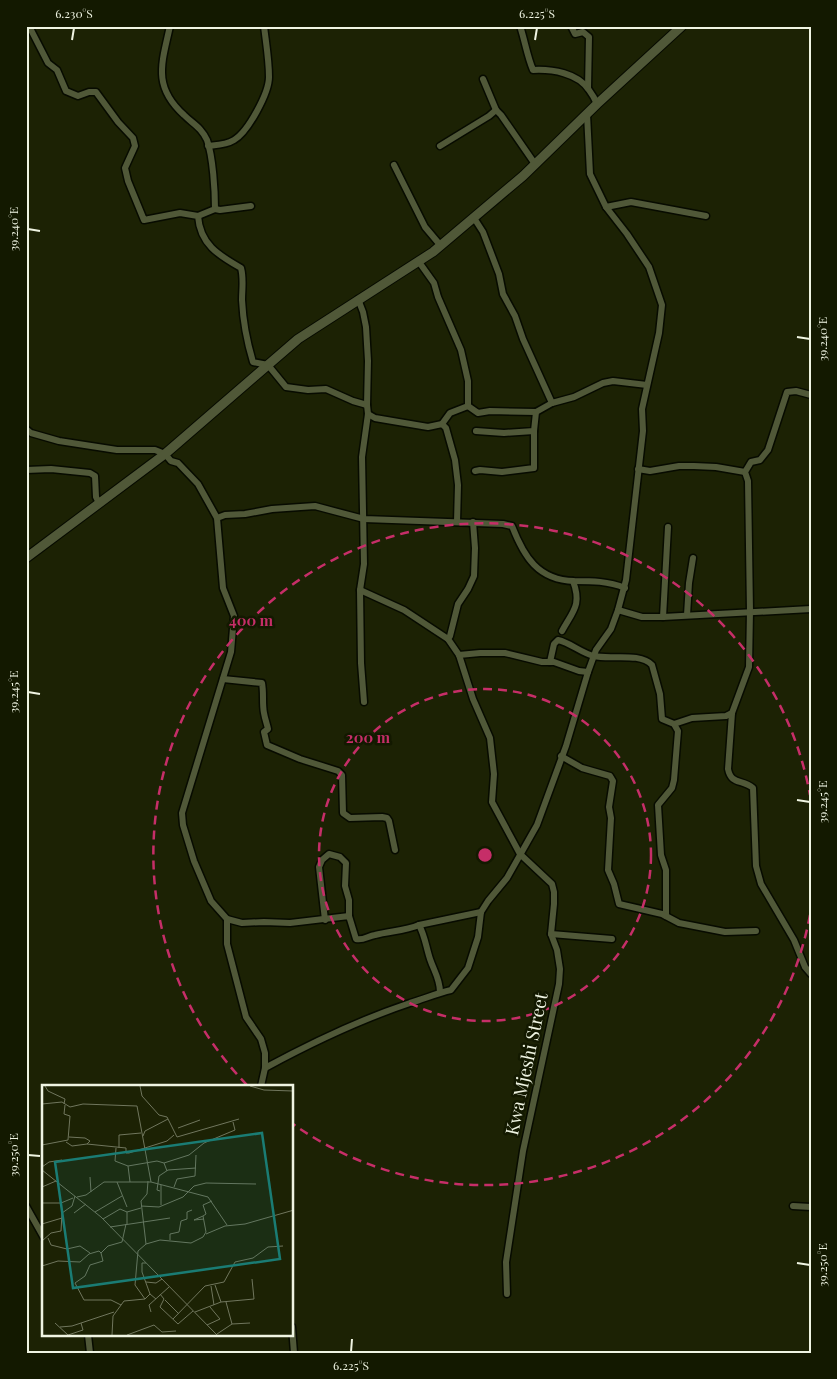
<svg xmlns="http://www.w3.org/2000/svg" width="837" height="1379" viewBox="0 0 837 1379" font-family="'Playfair Display',serif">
  <rect width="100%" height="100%" fill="#1c2204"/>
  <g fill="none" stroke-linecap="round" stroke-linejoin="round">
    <defs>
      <g id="street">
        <path d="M 29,26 L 48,63 L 57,70 L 66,91 L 78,96 L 89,92 L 96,92 L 118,122 L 133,138 L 135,146 L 125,168 L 128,181 L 144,220 L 180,213 L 198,216 C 200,244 218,255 241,268 C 244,279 242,289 242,300 C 243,321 247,342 253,362 L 268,365 L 286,387 L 308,390 L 326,389 L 353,401 L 367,405"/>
        <path d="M 170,26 C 162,63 152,86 184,115 C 193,124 201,127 207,140 C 213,157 215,191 215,209 L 198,216"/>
        <path d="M 520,26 C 525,41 527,56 533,70 C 552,69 578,73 589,90 C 592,94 595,99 597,104"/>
        <polyline points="571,26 575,34 583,32 589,37 588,88"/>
        <polyline points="483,79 496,110 501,115 535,164"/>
        <path d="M 208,146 C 217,145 226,145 234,140 C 248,132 269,93 269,77 C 269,60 266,43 264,26"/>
        <polyline points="440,146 489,116 496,110"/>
        <polyline points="394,165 425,227 441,246"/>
        <polyline points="606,207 631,202 706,216"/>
        <polyline points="215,209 220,210 251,206"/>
        <polyline points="474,218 483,232 499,274 503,294 515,316 523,339 552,403"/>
        <polyline points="419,262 434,283 438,297 461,350 468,381 468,406 450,413 442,424"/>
        <polyline points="358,299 363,312 366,327 368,361 367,405 368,414 362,457 364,564 360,590 361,663 364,702"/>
        <polyline points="468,406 478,413 490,411 536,412"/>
        <polyline points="368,414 375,418 428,427 442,424 446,428 455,460 458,485 457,522"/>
        <path d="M 26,429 L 31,433 L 59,441 L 117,450 L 155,450 L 165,454 L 171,461 L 178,463 L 198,484 L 217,518 L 223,588 L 234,616 L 231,652 L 182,813 L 183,825 L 194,861 L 211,901 L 227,919 L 242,923 L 264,922 L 290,923 L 349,916 L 356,939 C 363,941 368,936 375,935 C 389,931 405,931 419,925 C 425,936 426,947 430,959 C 434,971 440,979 440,992"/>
        <polyline points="476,431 504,433 534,431 536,412 552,403 574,397 603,383 613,381 647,385"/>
        <polyline points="638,469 650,471 679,466 694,466 716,467 745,472"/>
        <polyline points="26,470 51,469 90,473 95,476 96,497 99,503"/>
        <polyline points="475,471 480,470 502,472 534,468 534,431"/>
        <path d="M 217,518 L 225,515 L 245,514 L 272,509 L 315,506 L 364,519 L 503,524 L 512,526 C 524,557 538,580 574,581 C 592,581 608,581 625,588"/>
        <polyline points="473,522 475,548 474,576 468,589 458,604 450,636 448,639 459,655 473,699 490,738 494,774 492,802 520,854 552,884 554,892 554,904 551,934 557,950 560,969 559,984 523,1151 506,1262 507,1294"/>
        <polyline points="360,590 404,610 448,639"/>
        <polyline points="618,610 642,617 663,617 811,609"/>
        <polyline points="687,615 689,583 693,558"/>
        <polyline points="663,617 668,527"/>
        <path d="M 562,631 C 573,611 582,605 573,581"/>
        <polyline points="459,655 480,653 505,653 542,662 554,662 579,671 588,672"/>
        <path d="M 550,662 L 554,644 L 558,640 C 571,643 581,653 594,656 C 610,660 640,652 652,665 L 660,694 L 662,719 L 674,724 L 678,731 L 674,780 L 672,788 L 658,805 L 661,855 L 666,870 L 666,916"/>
        <path d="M 223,679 L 262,683 C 264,693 262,703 264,713 C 265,719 267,724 268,729 L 264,732 L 267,745 L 300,759 L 338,771 L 342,775 L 343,813 L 350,818 L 382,817 L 387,818 L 389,821 L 395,850"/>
        <path d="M 732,713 L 728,769 C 731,785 742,779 753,788 L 756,866 L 761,884 L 794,940 L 805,967 L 811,974"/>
        <polyline points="674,724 692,718 726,716 732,713 749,667 750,611 748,481 745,472 751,462 760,460 768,450 787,392 796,391 811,395"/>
        <polyline points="561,756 582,768 610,776 613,781 609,807 611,818 608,870 614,884 619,904 662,914 679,923 725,932 756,931"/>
        <polyline points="227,919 227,944 246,1017 261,1039 265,1053 265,1068 261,1086"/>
        <polyline points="325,920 319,867 322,860 329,854 340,857 346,863 345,886 349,900 349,916"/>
        <polyline points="419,925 481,912"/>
        <polyline points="551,934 612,939"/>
        <path d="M 265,1068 C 313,1042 359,1020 410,1003 C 424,999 437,993 451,990 L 468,968 L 478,937 L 481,912 L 488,901 L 507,878 L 537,825 L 566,746 L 588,672 L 596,650 L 611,629 L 618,610 L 626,580 L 643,431 L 642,409 L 659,333 L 662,305 L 649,267 L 627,234 L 606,207 L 590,174 L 587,114"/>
        <polyline points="26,1206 44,1238"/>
        <polyline points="793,1206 811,1207"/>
        <polyline points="292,1327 294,1353"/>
        <polyline points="88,1335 90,1353"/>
      </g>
      <polyline id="secondary" points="26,558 165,454 298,339 433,252 523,176 597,104 682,26"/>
    </defs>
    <!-- street casing -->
    <use href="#street" stroke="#070b00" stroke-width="9"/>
    <!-- secondary casing -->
    <use href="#secondary" stroke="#070b00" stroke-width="11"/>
    <!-- street -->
    <use href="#street" stroke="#505838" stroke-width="6"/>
    <!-- secondary -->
    <use href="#secondary" stroke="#505838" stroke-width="9"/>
  </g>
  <!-- ticks -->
  <path fill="none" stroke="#eff4e2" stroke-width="2" d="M 72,40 L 74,28M 535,40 L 537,28M 28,229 L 40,231M 797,337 L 810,339M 28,692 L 40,694M 797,800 L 810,802M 28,1155 L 40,1156M 797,1263 L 810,1265M 351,1352 L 352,1339"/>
  <!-- distance rings -->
  <g fill="none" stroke="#c62e68" stroke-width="2.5" stroke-dasharray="9 6">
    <circle cx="485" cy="855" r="166"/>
    <path d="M810 915A331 331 0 0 1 293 1124M247 1085A331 331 0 1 1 810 795"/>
  </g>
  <g text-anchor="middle" stroke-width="5" stroke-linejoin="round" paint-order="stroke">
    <!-- street labels -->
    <g font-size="18" fill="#eff4e2" stroke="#131900">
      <text transform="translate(527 1064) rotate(-78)" y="6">Kwa Mjeshi Street</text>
    </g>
  </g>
  <!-- overview -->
  <g transform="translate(42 1085)">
    <rect width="251" height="251" fill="#1c2204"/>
    <path fill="none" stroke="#70765d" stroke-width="1" d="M 3,1 L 6,6 L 23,14 L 22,19M 98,1 L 100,11 L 117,30 L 125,32 L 135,52 L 197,34M 208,1 L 222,5 L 251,6M 0,19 L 20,17 L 28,22 L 41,19 L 95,21 L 109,97M 136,43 L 158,35M 101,51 L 103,46 L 126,34M 27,52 L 43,53 L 48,56 L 45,59M 24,57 L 30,61 L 45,59 L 84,63 L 84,68 L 87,68 L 125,56 L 132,50M 0,60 L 26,55 L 28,31 L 22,29 L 23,20M 74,63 L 73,76 L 86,81 L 115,76 L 122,78 L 125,86M 77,63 L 77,50 L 99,48M 122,78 L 147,70 L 162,58 L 193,45 L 191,37M 86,81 L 88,97M 0,82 L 7,77 L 20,75M 0,85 L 59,132 L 175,250M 48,92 L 49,107M 75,97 L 85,122M 119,100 L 119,120M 0,102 L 14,96M 132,102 L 135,94 L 153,91 L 154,70M 118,106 L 115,105 L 117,91 L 126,85 L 154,83M 35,112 L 44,110 L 62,97 L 109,97 L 166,112 L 185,140M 0,118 L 19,118 L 31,113M 99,121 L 117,122 L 141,112 L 152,101 L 164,98 L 214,99M 53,127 L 80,111M 32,128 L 44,119M 161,131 L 152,135 L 162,134M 61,134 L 78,124 L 85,127M 0,139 L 20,133M 85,139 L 85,127 L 99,123M 68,142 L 128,133M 164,149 L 183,141 L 203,139 L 252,125M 6,153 L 9,160 L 25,164 L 38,161 L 48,168M 128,155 L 128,149 L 137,147 L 139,136 L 145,134 L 145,127 L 150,125M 0,156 L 9,148 L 19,146 L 20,128 L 30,121 L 33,111M 104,159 L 99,116 L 105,109 L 106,96M 104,178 L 100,178 L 100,187 L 108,209M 0,181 L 16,176 L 38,177 L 47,169 L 57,166 L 59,168M 104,197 L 114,198 L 120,194M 173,200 L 179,217M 169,201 L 172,220M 118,209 L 122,214 L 118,222 L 136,239 L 151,226M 103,214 L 93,200 L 96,166 L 104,159 L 118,155 L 149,158 L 161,152 L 164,147 L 161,131 L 164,129 L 161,120 L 170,116M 123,215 L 137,229M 184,217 L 190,239M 79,220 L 69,215 L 42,215 L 33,198 L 43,191 L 48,180 L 61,176 L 59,168 L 66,161 L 80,157 L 84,139M 109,227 L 107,220 L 127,202M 153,227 L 179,217 L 212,214 L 210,194M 131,234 L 163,201 L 182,197 L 193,177 L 211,173 L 226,162 L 241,161M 13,238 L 26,250 L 41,245 L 39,238M 165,240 L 178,234 L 168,222M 18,242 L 30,241 L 72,227M 175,249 L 190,239 L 208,238M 70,250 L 71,231 L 82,216 L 103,214 L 108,209 L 114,214M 85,250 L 112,240 L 120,247 L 134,246"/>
    <path fill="#1a7c74" fill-opacity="0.15" stroke="#1a7c74" stroke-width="2.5" d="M 220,48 L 238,174 L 31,203 L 13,77 Z"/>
    <rect width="251" height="251" fill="none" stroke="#eff4e2" stroke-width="2.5"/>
  </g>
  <circle cx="485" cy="855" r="8" fill="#c62e68" stroke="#131900" stroke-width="2.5"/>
  <g font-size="15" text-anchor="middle" font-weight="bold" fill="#c62e68" stroke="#131900" stroke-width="5" stroke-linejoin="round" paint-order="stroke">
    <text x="251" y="626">400 m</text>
    <text x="368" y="743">200 m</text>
  </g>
  <!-- border -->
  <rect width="837" height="1379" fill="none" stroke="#131900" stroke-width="55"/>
  <rect x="28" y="28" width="782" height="1324" fill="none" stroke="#eff4e2" stroke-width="2"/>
  <g font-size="12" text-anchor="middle" fill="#eff4e2">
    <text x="74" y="18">6.230°S</text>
    <text x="537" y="18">6.225°S</text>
    <text transform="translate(14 229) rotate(-90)" y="4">39.240°E</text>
    <text transform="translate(823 339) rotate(-90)" y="4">39.240°E</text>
    <text transform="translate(14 692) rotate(-90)" y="4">39.245°E</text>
    <text transform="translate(823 802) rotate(-90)" y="4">39.245°E</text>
    <text transform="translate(14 1155) rotate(-90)" y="4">39.250°E</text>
    <text transform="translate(823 1265) rotate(-90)" y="4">39.250°E</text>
    <text x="351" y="1370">6.225°S</text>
  </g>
</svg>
